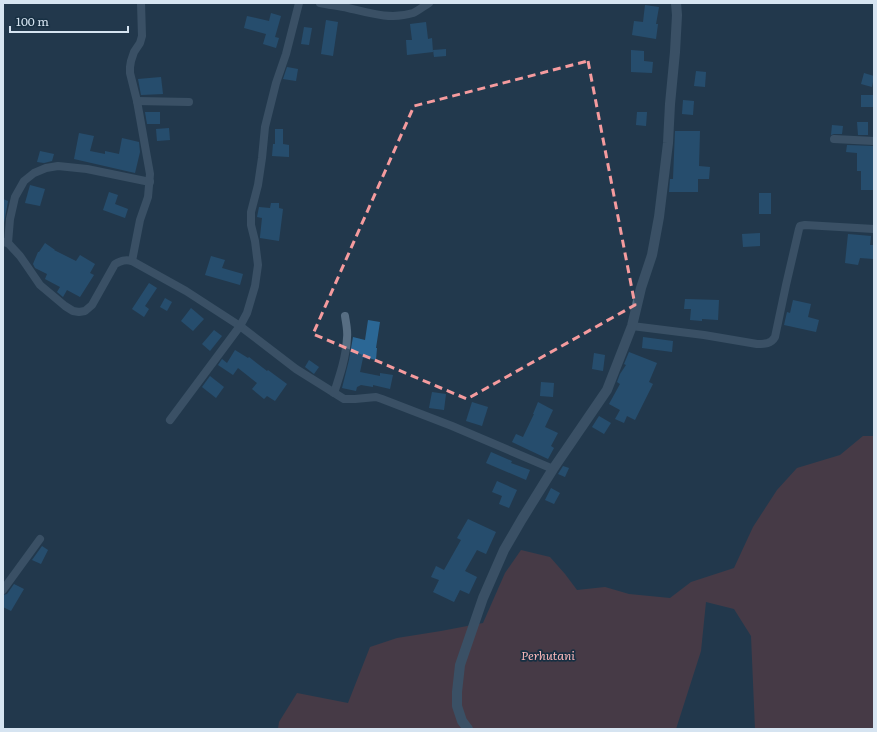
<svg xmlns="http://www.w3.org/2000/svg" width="877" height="732" viewBox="0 0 877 732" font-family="Literata,serif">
  <rect width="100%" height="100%" fill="#22394d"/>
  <!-- green -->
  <polygon fill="#713d3f" points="863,436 874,436 874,729 755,729 751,636 734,609 706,602 701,651 676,729 278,729 279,722 297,693 348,703 370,647 397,638 441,631 483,623 505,573 521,550 550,557 565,574 577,590 605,587 629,594 670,598 691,582 734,568 753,527 777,490 797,468 840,455"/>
  <!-- building -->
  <g fill="#2b6795">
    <polygon points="645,5 659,7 656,24 658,24 656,39 632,35 634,21 643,22"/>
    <polygon points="271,13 281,16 275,37 279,38 276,48 263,44 266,34 244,28 247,16 269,21"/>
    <polygon points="326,20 338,22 333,56 321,54"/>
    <polygon points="426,22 428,39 432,38 433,52 407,55 406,40 412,40 410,24"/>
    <polygon points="304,27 312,28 309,45 301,44"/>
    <polygon points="446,49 446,56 434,57 433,50"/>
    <polygon points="631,50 644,51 644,61 653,62 652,73 631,72"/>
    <polygon points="287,67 298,69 296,81 283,79"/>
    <polygon points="696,71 706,72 705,87 694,86"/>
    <polygon points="864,73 874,76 872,87 861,84"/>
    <polygon points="161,77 163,94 141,95 138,79"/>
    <rect x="861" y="95" width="13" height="12"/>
    <polygon points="683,100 694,101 693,115 682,114"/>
    <polygon points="145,112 160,112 160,124 147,124"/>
    <polygon points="637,112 647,112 646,126 636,125"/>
    <polygon points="857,122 868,122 868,135 874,135 858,135"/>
    <polygon points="832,125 843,126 842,134 834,134 831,135"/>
    <polygon points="169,128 170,140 157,141 156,129"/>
    <polygon points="275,129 283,129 283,144 289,145 289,157 272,156 273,144 275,144"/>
    <polygon points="675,131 700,131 699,166 710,167 709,179 698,179 698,192 669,192 670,179 673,179"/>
    <polygon points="79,133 94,136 90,151 105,154 105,151 119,154 122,138 139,142 140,152 135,173 74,159"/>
    <polygon points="847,145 874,146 874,190 861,190 861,171 857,171 857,153 846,152"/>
    <polygon points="40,151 54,154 52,161 44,163 37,162"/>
    <polygon points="30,185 45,189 40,206 25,203"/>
    <polygon points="109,192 118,195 115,204 128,209 125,218 103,210"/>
    <rect x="759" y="193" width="12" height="21"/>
    <polygon points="3,199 8,201 4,223 3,223"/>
    <polygon points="271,203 279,203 279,208 283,209 279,241 260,238 260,237 262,218 257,217 259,207 270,208"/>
    <polygon points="760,233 760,246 743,247 742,234"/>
    <polygon points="848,234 871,236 870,245 874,245 874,259 860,258 858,265 845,263"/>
    <polygon points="45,243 55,250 54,250 76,261 80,255 95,264 90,273 94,275 80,297 67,290 63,297 57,292 60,287 45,279 47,274 35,268 33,264 38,252 39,252"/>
    <polygon points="211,256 225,260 222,268 243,274 240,285 205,275"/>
    <polygon points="149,283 157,288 145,306 149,309 144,317 132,309"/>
    <polygon points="165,298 172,302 167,311 160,307"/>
    <polygon points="685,299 719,300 718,320 702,319 702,321 690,320 691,309 684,309"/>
    <polygon points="793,300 811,304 808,317 819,320 816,332 784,325 787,312 790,313"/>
    <polygon points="191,308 204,319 193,331 181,321"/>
    <polygon points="368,320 380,322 376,348 377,348 376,360 363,358 360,372 380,376 380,373 393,375 390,389 373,385 373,387 361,385 357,387 356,391 342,388 349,360 353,337 365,340"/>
    <polygon points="214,330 222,336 210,351 202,344"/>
    <polygon points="643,337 673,341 672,352 642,348"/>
    <polygon points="235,350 248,358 249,357 267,371 268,370 287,384 275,401 267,396 264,399 252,389 257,383 238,368 233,375 218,365 222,359 227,363"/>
    <polygon points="629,352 657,363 649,382 653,384 635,420 627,416 624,423 615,419 620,410 609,404 620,384 617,382 620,374 626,365 624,364"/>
    <polygon points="594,353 605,355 603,371 592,369"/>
    <polygon points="309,360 319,367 314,374 305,367"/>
    <polygon points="210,376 224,387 216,398 202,387"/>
    <polygon points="541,382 554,383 553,397 540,396"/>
    <polygon points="432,392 446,394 444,410 429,408"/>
    <polygon points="472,402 488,407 482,426 466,421"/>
    <polygon points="538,402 553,410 545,427 558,433 551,446 554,448 548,459 512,442 516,434 523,437 534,414 533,414"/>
    <polygon points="599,416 611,423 604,434 592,427"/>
    <polygon points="491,452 512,461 511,463 530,470 526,480 486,463"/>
    <polygon points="563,466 569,468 565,477 558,474"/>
    <polygon points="497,481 517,490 509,508 499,504 502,496 492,492"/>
    <polygon points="551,488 560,493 554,504 545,500"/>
    <polygon points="468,519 496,532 486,554 477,550 465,571 477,577 469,594 460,590 454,602 433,592 439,580 431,577 436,566 444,570 461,540 457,538"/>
    <polygon points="42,546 48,550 41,564 32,560"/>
    <polygon points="14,584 24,589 11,611 3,607 3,595 7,594"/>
  </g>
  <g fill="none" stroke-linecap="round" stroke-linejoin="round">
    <!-- minor -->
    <g stroke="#576e83" stroke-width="8">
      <path d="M 320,3 C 330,5 339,6 348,8 C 369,13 391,20 413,13 C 418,11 424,6 429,3"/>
      <polyline points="137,101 189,102"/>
      <polyline points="834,139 874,141"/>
      <path d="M 3,242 L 8,243 L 20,256 L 27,266 L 40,285 L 65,306 L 73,311 L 79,312 L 85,311 L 92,305 L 115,264 C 121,261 125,259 132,261 L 186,291 L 240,326 L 296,369 L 344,399 L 355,399 L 376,397 L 382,399 L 452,426 L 553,469"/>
      <polyline points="8,243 10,219 15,197 24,181 34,173 46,168 58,166 87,169 150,182"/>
      <polyline points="132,261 140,220 148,197 150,174 137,101 130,73 130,67 131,61 134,52 140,43 142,36 141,3"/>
      <path d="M 632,326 L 704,335 L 757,344 C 765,344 771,344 775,337 L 786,285 L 799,229 L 800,226 L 805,225 L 874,229"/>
      <path d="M 334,393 C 340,375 346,357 347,338 C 348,331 346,323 345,316"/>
      <polyline points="170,420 240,326 247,313 255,286 258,265 255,241 251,225 251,212 258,185 262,158 265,127 276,83 286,54 299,3"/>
      <polyline points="3,590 40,539"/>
    </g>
    <!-- tertiary -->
    <polyline stroke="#576e83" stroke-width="10" points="468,729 462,721 457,706 457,692 460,665 483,598 504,550 522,519 553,469 607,390 632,326 641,288 652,255 659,217 668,143 670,104 675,52 677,15 676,3"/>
  </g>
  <!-- marked area -->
  <path d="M0 0H877V732H0ZM 588,61 L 635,305 L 467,399 L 313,334 L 414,106 Z" fill="#22394d" fill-opacity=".55" fill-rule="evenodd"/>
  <path fill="none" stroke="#f59b9e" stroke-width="3" stroke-dasharray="8 5" stroke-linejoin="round" d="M 588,61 L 635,305 L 467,399 L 313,334 L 414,106 Z"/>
  <g text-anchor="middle" stroke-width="3.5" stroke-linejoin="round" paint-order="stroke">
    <!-- park labels -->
    <g font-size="12" font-style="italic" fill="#f9b7b9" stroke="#172f42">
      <text x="548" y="660">Perhutani</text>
    </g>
  </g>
  <!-- border -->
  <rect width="877" height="732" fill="none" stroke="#d6e4f1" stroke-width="8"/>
  <!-- scale -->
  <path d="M10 26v6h118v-6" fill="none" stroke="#d6e4f1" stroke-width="2"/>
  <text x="16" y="26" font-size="12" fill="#d6e4f1" stroke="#172f42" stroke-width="3" paint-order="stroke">100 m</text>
</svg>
